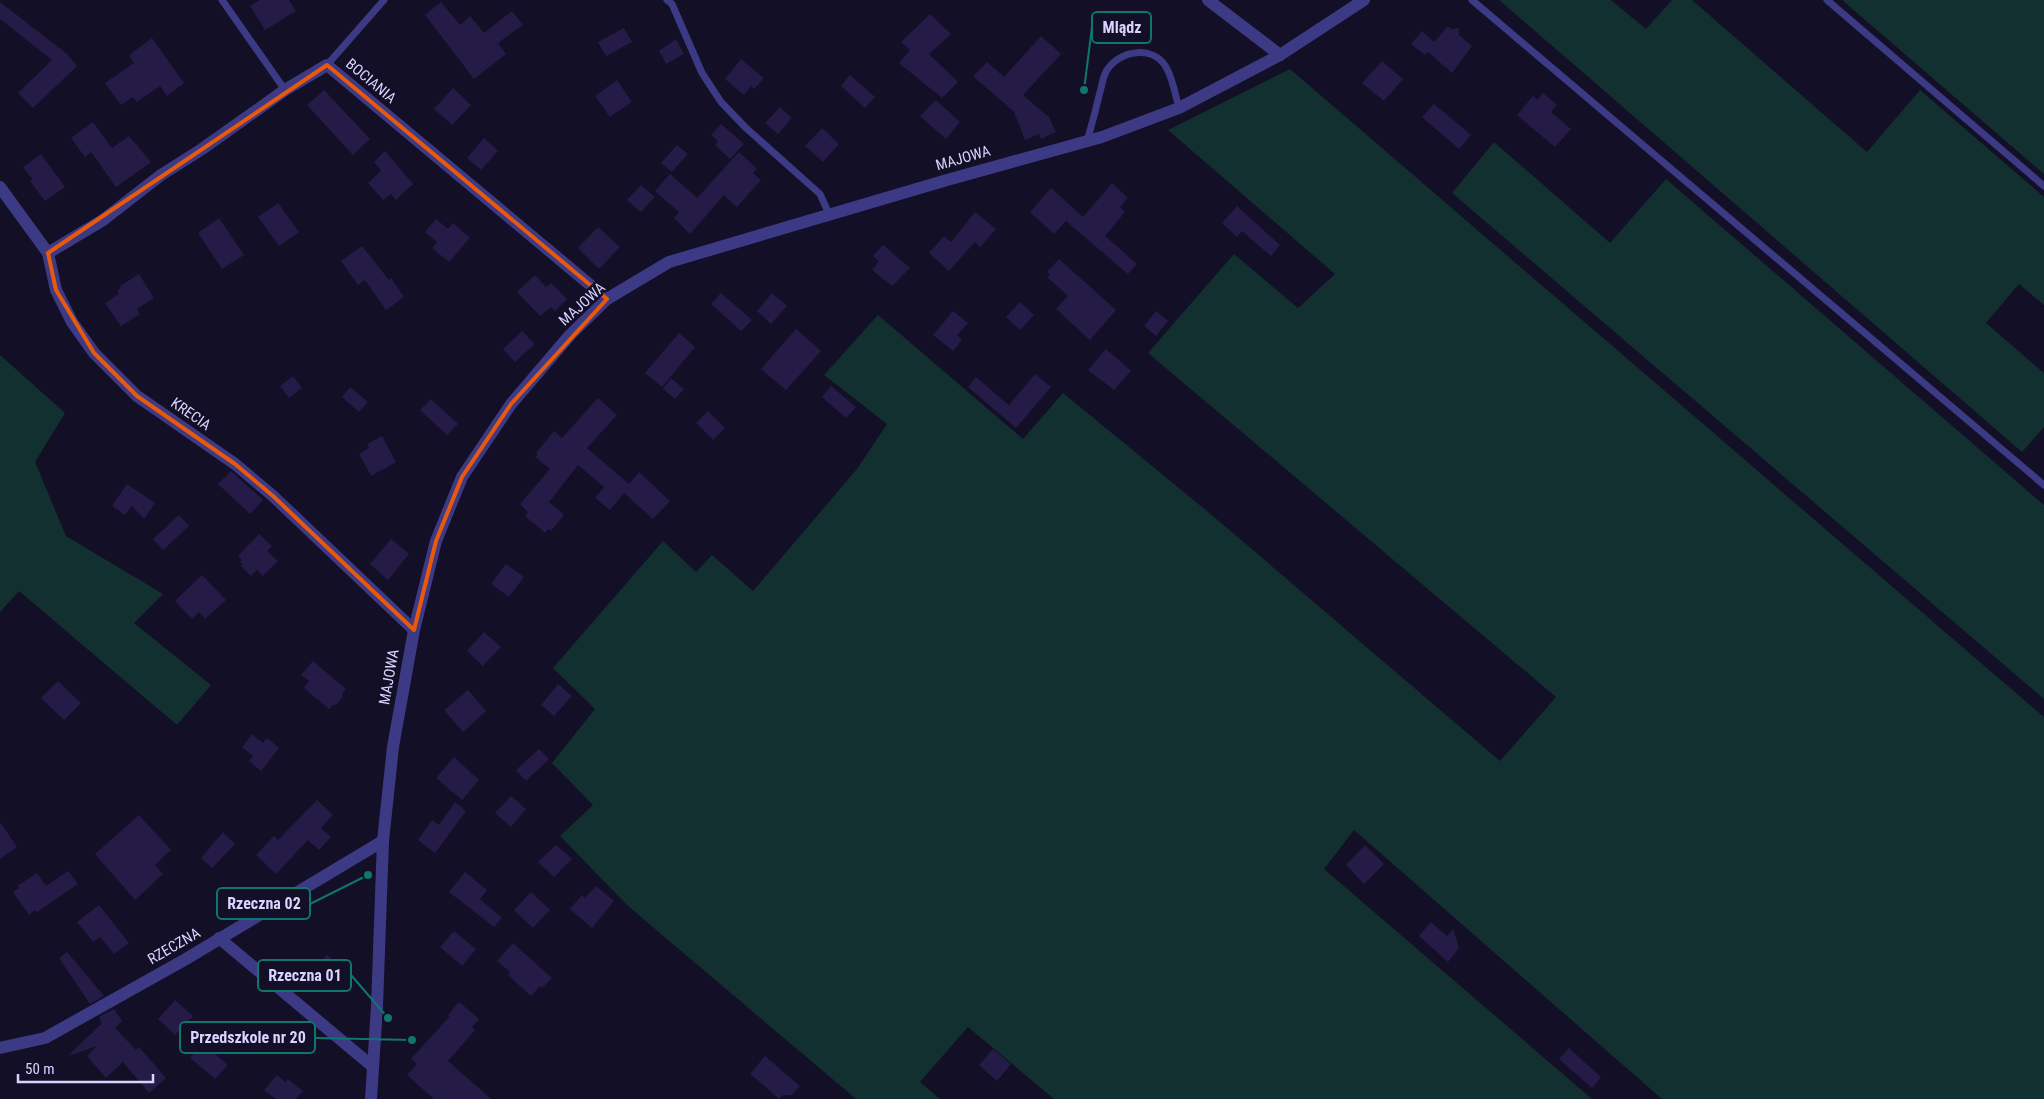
<svg xmlns="http://www.w3.org/2000/svg" width="2044" height="1099" viewBox="0 0 2044 1099" font-family="'Roboto Condensed',sans-serif">
  <rect width="100%" height="100%" fill="#130f26"/>
  <!-- green -->
  <g fill="#12302f">
    <polygon points="1499,0 1611,0 1646,29 1672,0 1692,0 1867,152 1920,90 2044,197 2044,305 2019,284 1986,323 2044,373 2044,427 2022,452"/>
    <polygon points="1842,0 2044,0 2044,174"/>
    <polygon points="1290,69 2044,717 2044,1099 1662,1099 1354,830 1324,869 1592,1099 1054,1099 968,1027 920,1082 940,1099 856,1099 628,906 560,836 593,805 552,763 595,709 553,668 663,541 696,572 712,555 753,591 857,469 887,424 824,375 878,315 1023,439 1063,393 1213,516 1500,761 1556,697 1148,353 1234,254 1298,308 1335,274 1168,130"/>
    <polygon points="1494,142 1610,243 1666,179 2044,505 2044,699 1452,193"/>
    <polygon points="0,355 65,413 35,462 66,536 163,594 134,623 211,685 177,725 19,591 0,612"/>
  </g>
  <!-- building -->
  <g fill="#241b47">
    <polygon points="260,0 289,0 296,11 265,30 250,6"/>
    <polygon points="0,2 67,54 77,66 33,108 18,93 52,60 0,19"/>
    <polygon points="441,2 460,25 470,16 484,33 512,11 523,25 498,43 506,54 474,79 425,15"/>
    <polygon points="930,14 951,34 929,54 958,82 942,98 899,63 910,50 901,42"/>
    <polygon points="1448,26 1452,29 1459,28 1459,35 1472,46 1452,73 1428,52 1425,55 1411,44 1422,31 1434,42"/>
    <polygon points="624,28 632,42 606,56 598,42"/>
    <polygon points="1041,36 1061,54 1023,95 1049,117 1056,132 1041,139 1039,134 1025,140 1014,112 973,76 987,62 1004,77"/>
    <polygon points="152,38 184,83 167,96 160,86 137,102 133,97 121,105 105,83 134,63 129,55"/>
    <polygon points="676,39 684,54 666,64 659,51"/>
    <polygon points="741,59 764,78 754,89 751,86 744,95 725,79"/>
    <polygon points="1382,61 1403,79 1384,101 1362,83"/>
    <polygon points="850,75 875,97 865,108 841,86"/>
    <polygon points="617,80 632,102 610,117 595,96"/>
    <polygon points="453,88 471,105 452,125 434,109"/>
    <polygon points="324,90 370,139 353,155 307,105"/>
    <polygon points="1543,93 1557,105 1551,112 1571,129 1555,147 1517,115 1533,96 1537,100"/>
    <polygon points="936,100 960,122 946,139 920,116"/>
    <polygon points="1434,104 1471,135 1459,149 1422,117"/>
    <polygon points="780,107 792,118 778,134 765,123"/>
    <polygon points="93,122 112,148 129,136 151,162 116,187 91,152 85,157 71,138"/>
    <polygon points="721,124 744,144 730,159 715,145 718,141 711,135"/>
    <polygon points="822,128 839,144 823,162 805,146"/>
    <polygon points="484,138 498,151 481,170 467,158"/>
    <polygon points="677,145 688,154 672,172 661,163"/>
    <polygon points="385,151 413,184 396,200 391,194 383,200 368,183 381,171 374,162"/>
    <polygon points="739,152 757,169 753,173 761,180 737,207 724,195 690,234 674,218 679,212 655,191 670,174 697,198"/>
    <polygon points="41,154 65,187 45,201 30,181 33,180 23,167"/>
    <polygon points="1112,183 1128,198 1120,207 1125,212 1105,236 1137,264 1128,274 1066,221 1054,234 1030,212 1051,188 1083,217"/>
    <polygon points="641,185 655,197 641,212 627,200"/>
    <polygon points="278,203 299,232 279,246 258,217"/>
    <polygon points="1237,206 1280,245 1271,256 1242,231 1237,237 1222,223"/>
    <polygon points="975,212 996,229 980,247 975,242 949,271 929,253 944,236 951,242"/>
    <polygon points="219,218 244,255 222,269 198,233"/>
    <polygon points="436,219 448,229 453,223 470,238 449,262 432,248 437,242 425,232"/>
    <polygon points="598,227 620,247 599,269 578,248"/>
    <polygon points="883,245 910,268 892,286 872,270 879,261 873,256"/>
    <polygon points="362,246 389,280 391,278 404,297 386,310 365,280 358,285 341,261"/>
    <polygon points="1059,259 1116,310 1090,340 1056,309 1068,296 1047,277 1050,275 1047,272"/>
    <polygon points="139,274 154,298 137,309 140,314 121,326 105,303 119,294 117,291 121,288 120,286"/>
    <polygon points="535,275 546,287 551,283 567,299 555,311 551,307 540,316 517,292"/>
    <polygon points="721,293 752,320 741,331 711,304"/>
    <polygon points="772,293 787,306 771,324 757,311"/>
    <polygon points="1020,302 1034,315 1020,330 1006,317"/>
    <polygon points="953,311 968,323 957,335 962,340 953,351 933,335"/>
    <polygon points="1156,311 1168,321 1156,336 1144,326"/>
    <polygon points="796,329 821,351 786,390 761,369"/>
    <polygon points="522,331 535,344 515,362 503,349"/>
    <polygon points="679,333 695,347 662,387 645,373"/>
    <polygon points="1106,349 1131,371 1114,390 1088,370"/>
    <polygon points="1035,374 1051,387 1016,428 968,387 976,377 1009,405"/>
    <polygon points="293,376 302,388 289,398 280,386"/>
    <polygon points="671,378 684,389 675,399 663,389"/>
    <polygon points="831,386 856,407 846,418 822,397"/>
    <polygon points="350,387 368,402 359,412 342,397"/>
    <polygon points="598,398 617,415 587,448 629,484 639,472 670,501 653,519 624,493 610,510 595,498 604,487 578,465 549,502 564,515 551,531 548,529 545,533 525,516 528,512 520,504 550,469 535,457 538,454 536,453 554,431 562,438"/>
    <polygon points="431,399 458,424 447,435 420,410"/>
    <polygon points="708,411 725,428 713,440 696,423"/>
    <polygon points="382,436 396,462 371,476 359,454 369,448 367,444"/>
    <polygon points="231,471 263,500 250,514 218,484"/>
    <polygon points="127,484 155,503 144,519 132,506 125,515 112,506"/>
    <polygon points="179,515 189,526 163,550 153,539"/>
    <polygon points="259,534 272,546 267,551 278,561 263,576 257,570 251,576 241,566 243,564 240,562 242,560 238,556"/>
    <polygon points="391,539 409,554 388,580 370,564"/>
    <polygon points="506,564 524,577 509,597 491,584"/>
    <polygon points="202,575 226,600 205,619 199,612 192,619 175,601"/>
    <polygon points="484,632 501,647 483,666 467,651"/>
    <polygon points="313,661 346,689 342,694 343,697 336,705 333,705 329,709 304,688 309,681 301,675"/>
    <polygon points="58,681 81,703 64,720 41,698"/>
    <polygon points="558,684 572,696 554,716 541,705"/>
    <polygon points="468,690 486,711 463,732 444,710"/>
    <polygon points="252,734 263,743 267,738 279,748 261,771 249,761 253,756 242,747"/>
    <polygon points="539,749 549,759 526,781 516,770"/>
    <polygon points="454,757 479,780 462,800 436,778"/>
    <polygon points="511,796 526,809 511,827 495,813"/>
    <polygon points="317,800 333,815 321,828 331,837 319,850 308,840 276,874 256,855 274,836 278,840"/>
    <polygon points="455,802 466,811 435,853 418,840 432,820 439,825"/>
    <polygon points="139,815 171,850 155,865 163,874 135,900 95,854"/>
    <polygon points="0,822 17,847 0,859"/>
    <polygon points="223,832 235,844 212,868 201,858"/>
    <polygon points="556,845 572,859 554,877 538,862"/>
    <polygon points="1365,845 1384,864 1364,884 1346,865"/>
    <polygon points="68,871 78,884 37,912 35,910 29,915 13,892 19,888 17,886 37,873 46,886"/>
    <polygon points="465,872 487,890 480,899 502,918 494,927 449,892"/>
    <polygon points="596,886 614,901 592,928 570,909 582,895 585,898"/>
    <polygon points="531,892 550,910 533,928 514,910"/>
    <polygon points="99,905 129,943 114,954 100,937 93,942 77,922"/>
    <polygon points="1431,922 1447,936 1453,929 1459,948 1448,962 1419,936"/>
    <polygon points="454,931 476,949 462,966 440,947"/>
    <polygon points="513,943 552,978 542,988 540,986 531,996 508,975 510,972 497,961"/>
    <polygon points="67,952 104,996 90,1004 59,958"/>
    <polygon points="327,955 346,972 328,992 309,976"/>
    <polygon points="175,1000 193,1016 175,1035 158,1019"/>
    <polygon points="459,1002 479,1019 472,1027 475,1030 448,1061 491,1099 434,1099 407,1075 417,1064 411,1059 450,1016 448,1015"/>
    <polygon points="114,1009 122,1021 115,1028 136,1050 139,1047 166,1078 149,1093 123,1062 106,1078 87,1056 97,1046 68,1056 102,1023 99,1017"/>
    <polygon points="203,1043 228,1065 215,1079 190,1058"/>
    <polygon points="1569,1048 1601,1077 1592,1088 1559,1059"/>
    <polygon points="993,1049 1011,1064 997,1081 979,1065"/>
    <polygon points="765,1056 800,1086 792,1095 783,1095 779,1099 750,1074"/>
    <polygon points="277,1075 285,1082 288,1079 303,1091 295,1099 276,1099 264,1090"/>
  </g>
  <g fill="none" stroke-linecap="round" stroke-linejoin="round">
    <!-- lane -->
    <g stroke="#3d3a85" stroke-width="7">
      <polyline points="222,0 285,90"/>
      <polyline points="667,0 672,4 702,73 721,102 746,128 820,194 829,214"/>
      <polyline points="1472,0 2044,485"/>
      <polyline points="1827,0 2044,186"/>
      <polyline points="327,65 384,0"/>
      <path d="M 1087,141 C 1092,125 1096,108 1100,92 C 1102,85 1103,76 1107,70 C 1120,50 1153,45 1166,67 C 1173,79 1175,94 1179,108"/>
    </g>
    <!-- street -->
    <g stroke="#3d3a85" stroke-width="12">
      <polyline points="1208,0 1280,55"/>
      <polyline points="0,187 48,253 56,290 72,322 94,353 137,396 235,464 273,496 414,630"/>
      <polyline points="48,253 103,220 161,175 202,149 285,90 327,65 607,299"/>
      <polyline points="219,938 372,1066"/>
      <polyline points="0,1048 45,1038 186,959 383,841"/>
      <polyline points="371,1099 377,1006 383,841 393,747 414,630 436,541 462,477 511,404 570,335 607,299 669,262 947,180 1102,137 1179,108 1280,55 1364,0"/>
    </g>
  </g>
  <!-- marked area -->
  <path fill="none" stroke="#e8590c" stroke-width="4" stroke-linejoin="round" d="M 327,65 L 607,299 L 511,404 L 462,477 L 436,541 L 414,630 L 273,496 L 235,464 L 137,396 L 94,353 L 56,290 L 48,253 Z"/>
  <g text-anchor="middle" stroke-width="5" stroke-linejoin="round" paint-order="stroke">
    <!-- street labels -->
    <g font-size="15" fill="#d9d4ff" stroke="#130f26">
      <text transform="translate(371 81) rotate(40)" y="5">BOCIANIA</text>
      <text transform="translate(963 158) rotate(-16)" y="5">MAJOWA</text>
      <text transform="translate(582 304) rotate(-42)" y="5">MAJOWA</text>
      <text transform="translate(191 414) rotate(35)" y="5">KRECIA</text>
      <text transform="translate(389 677) rotate(-80)" y="5">MAJOWA</text>
      <text transform="translate(174 946) rotate(-30)" y="5">RZECZNA</text>
    </g>
  </g>
  <!-- callouts -->
  <path fill="none" stroke="#0f766e" stroke-width="2" d="M1084 90L1092 27M368 875L310 904M388 1018L351 975M412 1040L315 1038"/>
  <g fill="#0f766e" stroke="#130f26" stroke-width="2">
    <circle cx="1084" cy="90" r="5"/>
    <circle cx="368" cy="875" r="5"/>
    <circle cx="388" cy="1018" r="5"/>
    <circle cx="412" cy="1040" r="5"/>
  </g>
  <g fill="#130f26" stroke="#0f766e" stroke-width="2">
    <rect x="1092" y="12" width="59" height="31" rx="5"/>
    <rect x="217" y="888" width="93" height="31" rx="5"/>
    <rect x="258" y="960" width="93" height="31" rx="5"/>
    <rect x="180" y="1022" width="135" height="31" rx="5"/>
  </g>
  <g font-size="16" text-anchor="middle" font-weight="bold" fill="#d9d4ff">
    <text x="1122" y="33">Mlądz</text>
    <text x="264" y="909">Rzeczna 02</text>
    <text x="305" y="981">Rzeczna 01</text>
    <text x="248" y="1043">Przedszkole nr 20</text>
  </g>
  <!-- scale -->
  <path d="M18 1074v8h135v-8" fill="none" stroke="#d9d4ff" stroke-width="2.5"/>
  <text x="25" y="1074" font-size="15" fill="#d9d4ff" stroke="#130f26" stroke-width="4" paint-order="stroke">50 m</text>
</svg>
